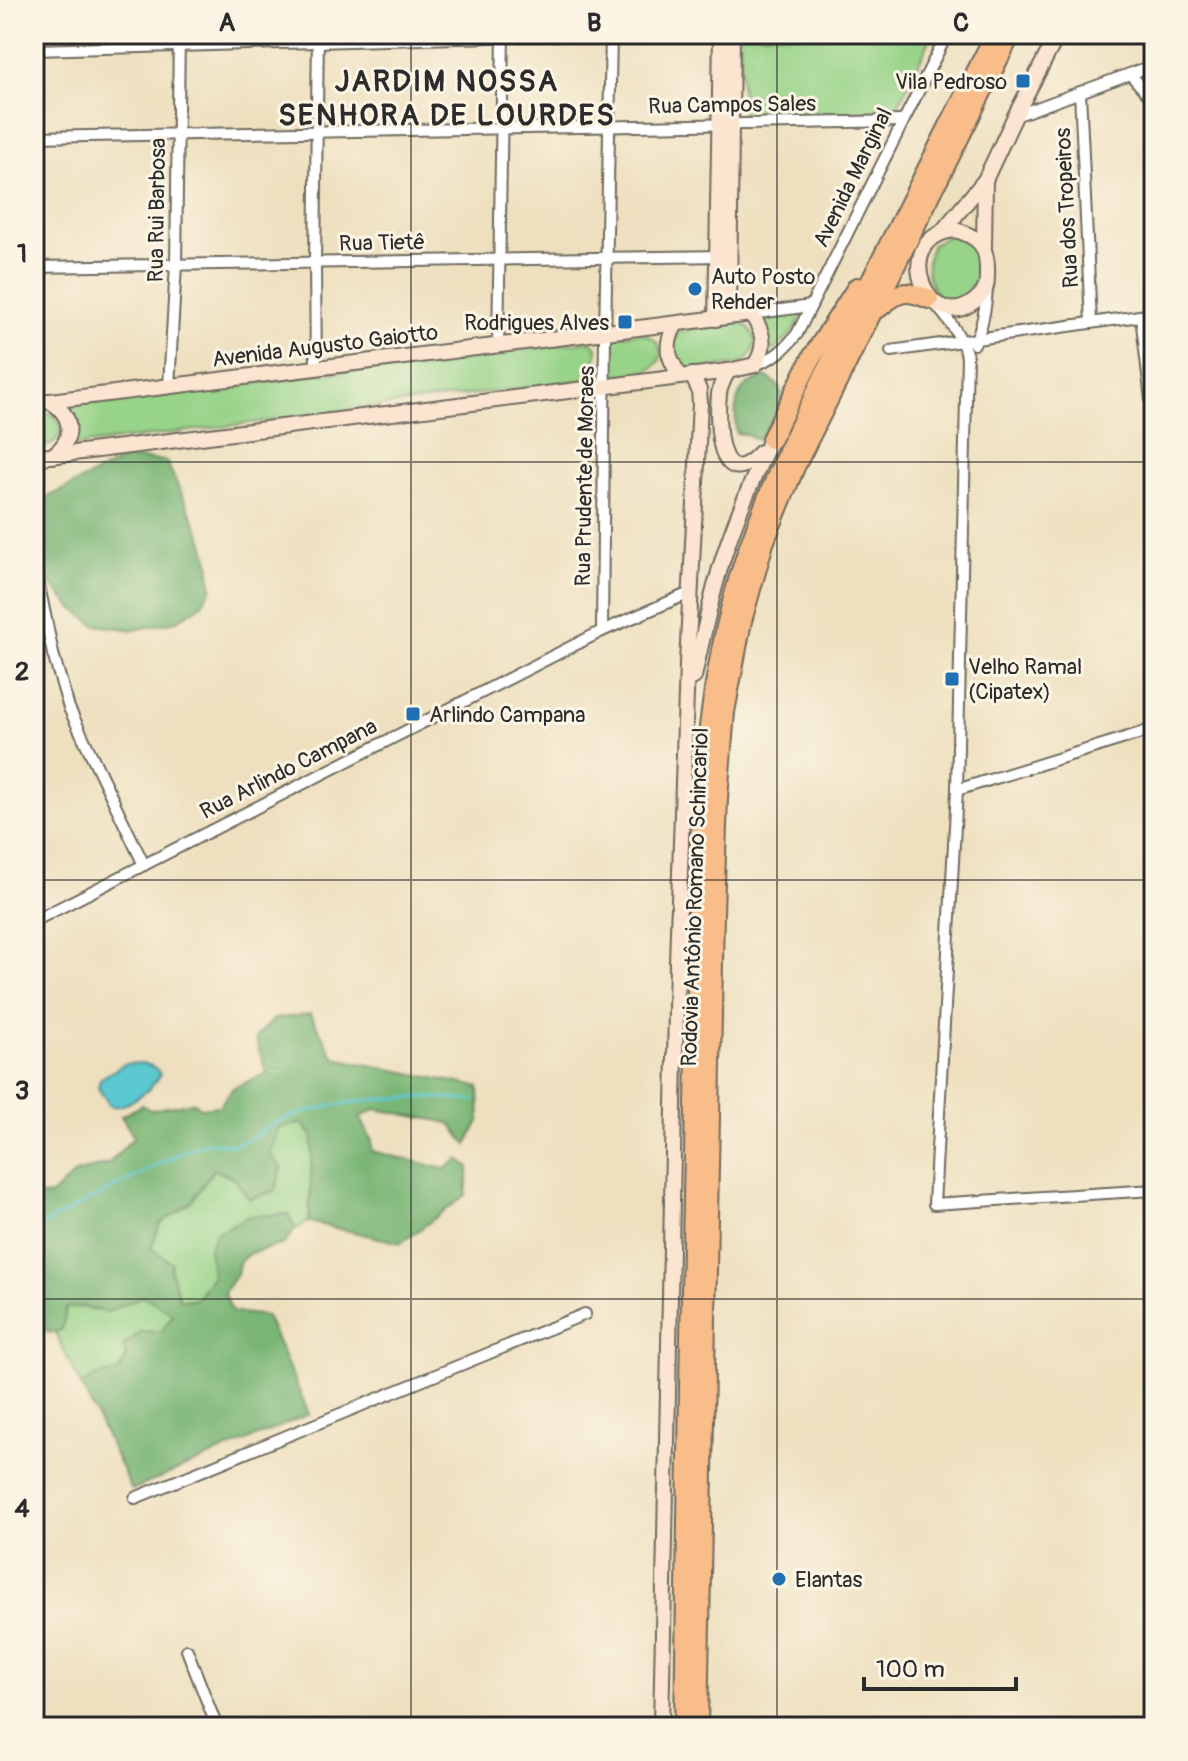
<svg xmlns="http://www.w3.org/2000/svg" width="1188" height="1761" viewBox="0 0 1188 1761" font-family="Pangolin,sans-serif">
  <rect width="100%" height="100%" fill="#fcf5e5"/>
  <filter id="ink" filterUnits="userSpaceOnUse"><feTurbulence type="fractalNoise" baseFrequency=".0125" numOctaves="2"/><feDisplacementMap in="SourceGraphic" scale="16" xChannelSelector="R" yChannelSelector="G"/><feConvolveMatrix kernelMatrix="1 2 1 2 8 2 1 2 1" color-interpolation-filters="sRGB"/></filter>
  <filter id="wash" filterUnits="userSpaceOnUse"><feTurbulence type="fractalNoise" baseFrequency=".006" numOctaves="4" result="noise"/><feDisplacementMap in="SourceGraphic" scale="32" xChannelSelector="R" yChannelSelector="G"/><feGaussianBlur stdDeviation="1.8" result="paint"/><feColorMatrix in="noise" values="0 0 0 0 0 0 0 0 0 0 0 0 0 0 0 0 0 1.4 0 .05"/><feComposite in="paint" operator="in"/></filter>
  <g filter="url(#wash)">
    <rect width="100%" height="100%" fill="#eee0bf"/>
    <!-- green -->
    <g fill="#97d388" stroke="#617f5a" stroke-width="2">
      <polygon points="740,34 933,34 895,112 742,114"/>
      <path d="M 951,234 L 980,247 L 980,289 L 962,303 L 940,301 C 926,278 923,269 932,244 Z"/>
      <path d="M 797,312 L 801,313 L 802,315 C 794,333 783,344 766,355 L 759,317 Z"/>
      <path d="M 737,321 L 750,328 L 756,340 C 755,352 749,359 739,364 L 687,371 L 683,369 L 673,356 L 677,333 L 691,328 Z"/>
      <path d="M 640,333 C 659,336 670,356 652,368 C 645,374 636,374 628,375 C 620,376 616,376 609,374 L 610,339 L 612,336 Z"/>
      <path d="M 590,341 L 597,347 L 595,378 L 592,379 L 72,446 C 77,432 75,417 66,405 Z"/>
      <path d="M 34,411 C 69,410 70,446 34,449 Z"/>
      <polygon points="302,1123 313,1137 309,1222 295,1229 287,1214 209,1248 212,1276 197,1299 180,1300 170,1270 151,1248 160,1224 191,1202 214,1169 235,1179 270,1154 279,1128"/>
      <polygon points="143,1295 173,1314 162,1331 141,1332 118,1372 97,1376 81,1385 55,1332 62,1329 66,1308 81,1307 107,1312"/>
    </g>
    <!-- forest -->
    <g fill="#79b574" stroke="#527050" stroke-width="2">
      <path d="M 766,377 C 772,380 779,385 781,391 C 785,403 766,434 757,440 L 748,435 L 736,433 C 735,404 733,385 766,377 Z"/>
      <polygon points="127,458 166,461 203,539 209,562 212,588 201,605 176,621 135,630 95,625 70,606 47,579 34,525 34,504"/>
      <polygon points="310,1014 335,1058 479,1087 480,1119 467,1145 450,1123 376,1109 360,1117 372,1141 372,1151 445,1169 459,1159 469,1167 466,1195 401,1243 309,1222 313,1137 302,1123 279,1128 270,1154 282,1168 275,1191 249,1199 235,1179 214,1169 191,1202 160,1224 151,1248 172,1263 170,1270 180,1300 197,1299 212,1276 209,1248 216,1233 249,1216 288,1214 295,1229 284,1244 250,1253 240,1261 237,1273 224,1292 232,1312 266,1316 309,1414 132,1490 81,1385 97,1376 118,1372 127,1358 123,1346 141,1332 162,1331 173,1314 143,1296 107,1312 81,1307 66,1308 62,1330 49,1333 34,1318 34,1197 51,1195 76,1173 109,1163 134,1137 121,1116 142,1105 150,1110 195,1102 199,1108 219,1106 233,1088 267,1073 255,1038 274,1019"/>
    </g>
    <!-- water -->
    <path fill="#5bc8cf" stroke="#437a7d" stroke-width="2" d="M 141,1063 C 150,1065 156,1066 160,1075 C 153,1089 125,1110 110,1106 L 98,1088 L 100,1079 L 124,1064 Z"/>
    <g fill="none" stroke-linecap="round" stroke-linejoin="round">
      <!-- stream -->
      <path stroke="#5bc8cf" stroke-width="3" d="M 34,1229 L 186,1150 C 194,1148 202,1143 210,1143 C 221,1142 230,1147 241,1143 C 252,1138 261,1129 273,1124 C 330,1099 413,1092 474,1101"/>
    </g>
  </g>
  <g filter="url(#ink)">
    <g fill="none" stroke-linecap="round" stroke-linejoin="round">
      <defs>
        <g id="street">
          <polyline points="34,50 598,34"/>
          <polyline points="1130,74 1154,101"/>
          <polyline points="1080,92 1091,323"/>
          <polyline points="1015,116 1154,65"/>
          <polyline points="34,137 902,121"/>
          <polyline points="34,267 724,256"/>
          <path d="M 938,307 C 951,323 961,336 967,356 L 957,790 L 934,1204 L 1154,1190"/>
          <polyline points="751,314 811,306"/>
          <polyline points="1141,316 1154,425"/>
          <path d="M 974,344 C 983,326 986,307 987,287"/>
          <polyline points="498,346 503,34"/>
          <polyline points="891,351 1154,314"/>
          <path d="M 755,365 C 776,357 783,351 797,334 L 947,34"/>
          <polyline points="316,368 315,263 318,34"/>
          <polyline points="169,386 176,265 179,34"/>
          <polyline points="34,561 53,654 69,708 144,865"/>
          <polyline points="602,631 605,333 611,34"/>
          <polyline points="957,790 1154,729"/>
          <polyline points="34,921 602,631 692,592"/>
          <polyline points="135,1498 585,1314"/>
          <polyline points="187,1650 217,1727"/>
        </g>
        <g id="secondary">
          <polyline points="732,34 729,307 736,316"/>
          <polyline points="34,52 35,34"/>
          <path d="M 955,230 C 981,237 988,248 987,274 C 987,283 987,289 980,296 C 930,347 886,237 955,230 Z"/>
          <polyline points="941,233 985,180 1015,116 1058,34"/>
          <polyline points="984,246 985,180"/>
          <polyline points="716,319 721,34"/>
          <path d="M 676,324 C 664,345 667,356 680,376"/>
          <path d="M 728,371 C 724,379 720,385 719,394 C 716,422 718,498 761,452"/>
          <path d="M 49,401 C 74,415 75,440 52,456"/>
          <path d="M 34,403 L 751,314 C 764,332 767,346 755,365 L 728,371 L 34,458"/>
          <path d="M 694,677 C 704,632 713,587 728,543 C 740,508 755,474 771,439"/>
          <polyline points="661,1727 677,962 687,664 700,403 699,390 692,375"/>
        </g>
        <g id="highway">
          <path d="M 879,308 C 899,291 905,289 929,299"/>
          <polyline points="771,439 812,357 857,287"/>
          <path d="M 684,1727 C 687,1504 690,1280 696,1057 C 699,900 693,737 737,584 C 759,507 794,437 829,365 C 883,254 940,145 995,34"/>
          <polyline points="698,1727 714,912 718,798 725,712 742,621 764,543 795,467 1011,34"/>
        </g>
      </defs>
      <!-- street casing -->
      <use href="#street" stroke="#6f6a5f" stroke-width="14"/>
      <!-- secondary casing -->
      <use href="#secondary" stroke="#6f6a5f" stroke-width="18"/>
      <!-- highway casing -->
      <use href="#highway" stroke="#6f6a5f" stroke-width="22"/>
      <!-- street -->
      <use href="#street" stroke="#fff" stroke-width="10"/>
      <!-- secondary -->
      <use href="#secondary" stroke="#fce5d0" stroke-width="14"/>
      <!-- highway -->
      <use href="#highway" stroke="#f8bd89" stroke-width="18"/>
    </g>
  </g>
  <!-- grid -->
  <path fill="none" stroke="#2b2b2b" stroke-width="2" stroke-opacity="0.55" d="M 411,34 L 411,1727M 777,34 L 777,1727M 34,462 L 1154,462M 34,880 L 1154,880M 34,1299 L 1154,1299"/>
  <!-- markers -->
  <g fill="#1f6fb2" stroke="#fcf5e5" stroke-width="3">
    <rect x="1015" y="73" width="16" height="16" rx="4"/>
    <circle cx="695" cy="289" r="8"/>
    <rect x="617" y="314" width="16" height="16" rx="4"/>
    <rect x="944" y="671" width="16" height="16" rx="4"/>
    <rect x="405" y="706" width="16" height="16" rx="4"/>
    <circle cx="779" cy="1579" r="8"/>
  </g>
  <g text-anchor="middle" stroke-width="6" stroke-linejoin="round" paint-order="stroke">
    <!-- poi labels -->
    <g font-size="22" fill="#2b2b2b" stroke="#fcf5e5" text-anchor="start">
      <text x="1007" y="89" text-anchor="end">Vila Pedroso</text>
      <text x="711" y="284">Auto Posto<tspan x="711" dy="25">Rehder</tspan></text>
      <text x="609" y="330" text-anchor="end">Rodrigues Alves</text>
      <text x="968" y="674">Velho Ramal<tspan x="968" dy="25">(Cipatex)</tspan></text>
      <text x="429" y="722">Arlindo Campana</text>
      <text x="795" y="1587">Elantas</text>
    </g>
    <!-- street labels -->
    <g font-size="22" fill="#2b2b2b" stroke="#fcf5e5">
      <text transform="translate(732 104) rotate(-1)" y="8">Rua Campos Sales</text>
      <text transform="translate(852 177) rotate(-64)" y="8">Avenida Marginal</text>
      <text transform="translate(1066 208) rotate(-93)" y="8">Rua dos Tropeiros</text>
      <text transform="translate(156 210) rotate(-89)" y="8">Rua Rui Barbosa</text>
      <text transform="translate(382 242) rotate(-1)" y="8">Rua Tietê</text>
      <text transform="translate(325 345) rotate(-7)" y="8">Avenida Augusto Gaiotto</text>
      <text transform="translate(584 476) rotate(-89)" y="8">Rua Prudente de Moraes</text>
      <text transform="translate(288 768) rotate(-27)" y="8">Rua Arlindo Campana</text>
      <text transform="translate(694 897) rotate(-88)" y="8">Rodovia Antônio Romano Schincariol</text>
    </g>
    <!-- district labels -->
    <g font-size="30" font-weight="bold" letter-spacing="2" fill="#2b2b2b" stroke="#fcf5e5">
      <text x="447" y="91">JARDIM NOSSA<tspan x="447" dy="34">SENHORA DE LOURDES</tspan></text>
    </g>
  </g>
  <!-- margin -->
  <rect width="1188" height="1761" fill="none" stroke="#fcf5e5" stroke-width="88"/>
  <!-- scale -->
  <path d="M864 1677v12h152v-12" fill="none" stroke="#2b2b2b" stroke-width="4"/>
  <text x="876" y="1677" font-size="24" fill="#2b2b2b" stroke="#fcf5e5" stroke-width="6" paint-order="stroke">100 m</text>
  <rect x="44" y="44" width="1100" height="1673" fill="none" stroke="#2b2b2b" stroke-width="3"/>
  <g font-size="26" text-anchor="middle" font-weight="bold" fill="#2b2b2b">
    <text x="227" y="31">A</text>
    <text x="594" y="31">B</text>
    <text x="961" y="31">C</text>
    <text x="22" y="262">1</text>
    <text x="22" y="680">2</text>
    <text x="22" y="1099">3</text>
    <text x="22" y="1517">4</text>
  </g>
</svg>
